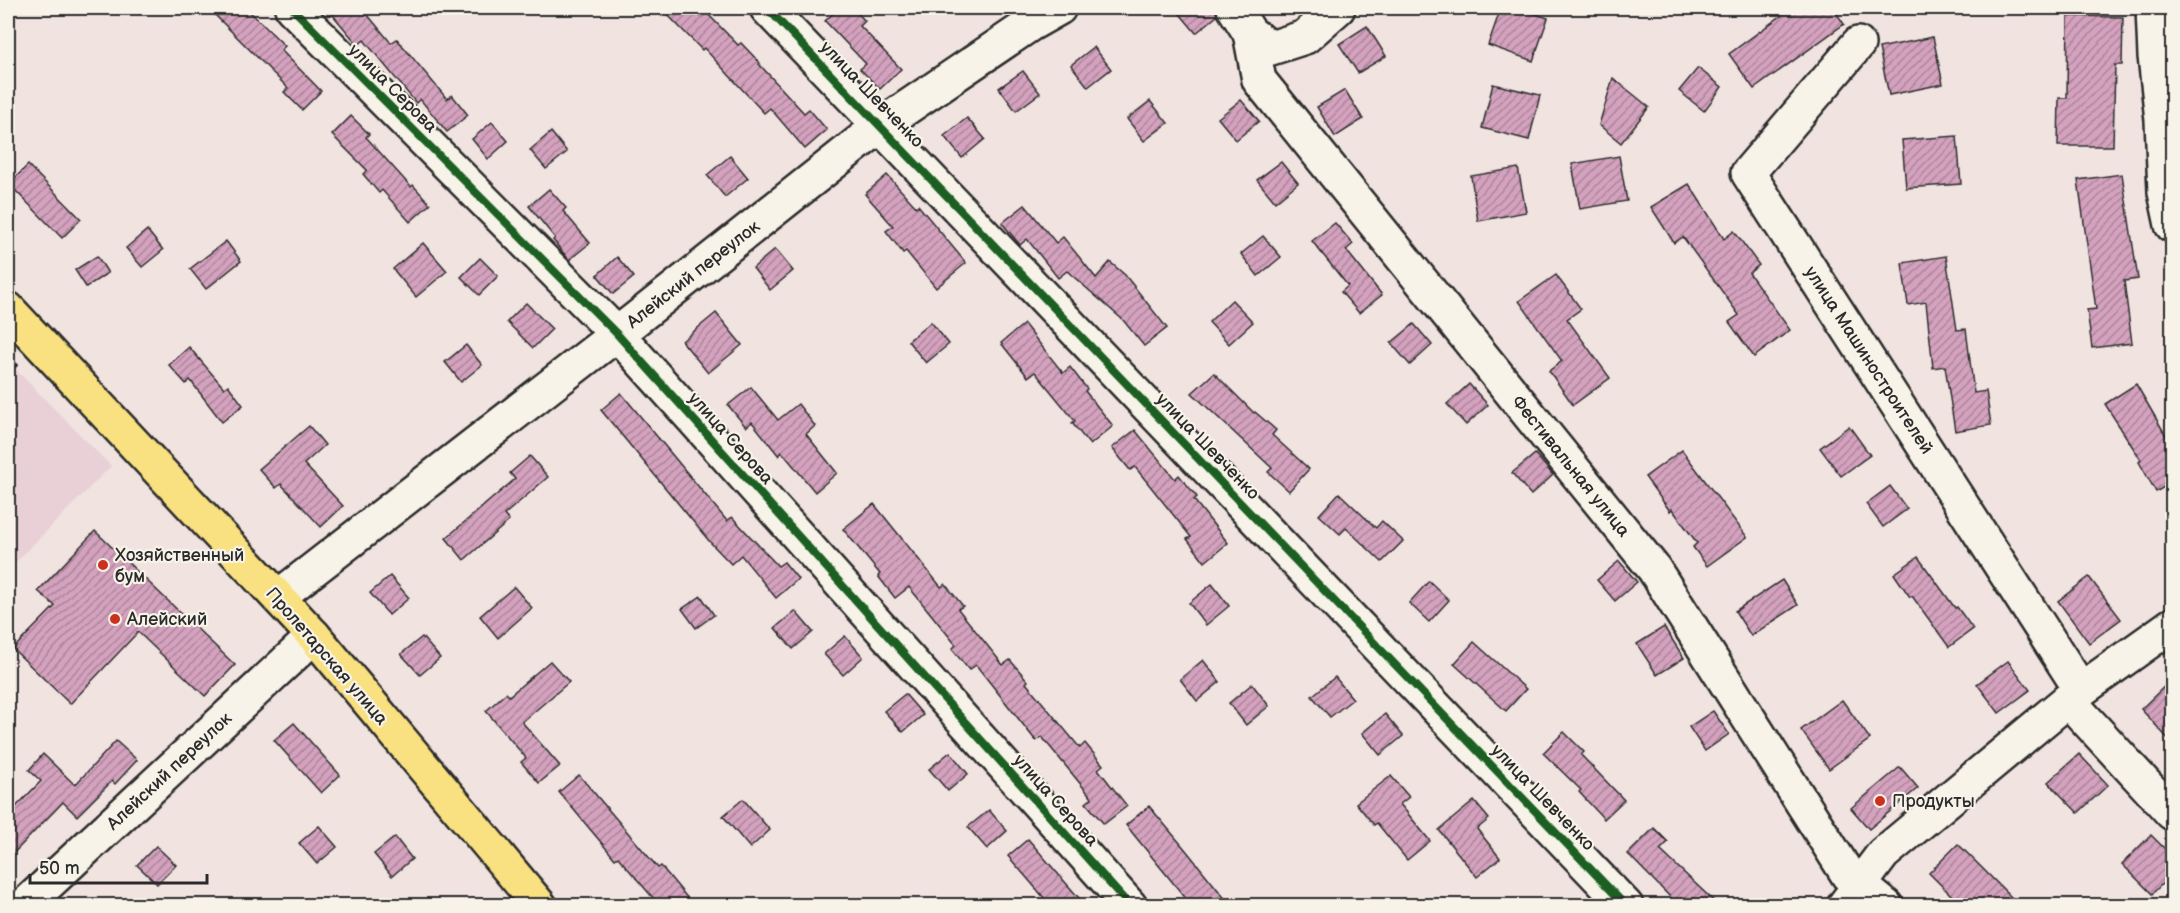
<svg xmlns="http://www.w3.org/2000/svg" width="2180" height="913" viewBox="0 0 2180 913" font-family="'Balsamiq Sans',sans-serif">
  <defs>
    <pattern id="building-hatch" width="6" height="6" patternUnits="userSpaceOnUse" patternTransform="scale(1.5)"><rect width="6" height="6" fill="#d4a2be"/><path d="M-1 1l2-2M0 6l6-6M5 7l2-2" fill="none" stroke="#ac849b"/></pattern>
  </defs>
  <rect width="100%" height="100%" fill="#f0e3e0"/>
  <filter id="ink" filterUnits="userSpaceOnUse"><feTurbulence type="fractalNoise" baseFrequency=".0167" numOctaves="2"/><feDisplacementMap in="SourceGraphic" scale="12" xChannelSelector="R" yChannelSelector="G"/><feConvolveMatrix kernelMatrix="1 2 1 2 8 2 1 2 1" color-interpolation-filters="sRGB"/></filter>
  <g filter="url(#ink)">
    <!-- built -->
    <polygon fill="#e8d0d6" points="8,362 111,466 8,570"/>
    <!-- building -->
    <g fill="url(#building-hatch)" stroke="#2b2b2b" stroke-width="1.5">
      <polygon points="208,8 246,8 285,46 281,50 321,91 302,110 284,92 288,88"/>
      <polygon points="327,8 362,8 391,43 397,39 447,99 452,95 468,115 447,132 420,99 416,103 364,40 358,45"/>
      <polygon points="661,8 702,8 738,45 741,43 760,63 759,64 804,113 809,109 827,130 805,149 770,108 764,113 704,48 702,50"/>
      <polygon points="839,8 853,8 865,21 860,26 901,69 880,89 860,69 866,64 825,21"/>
      <polygon points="1175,8 1215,8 1217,16 1196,33"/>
      <polygon points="1501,8 1518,8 1548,18 1533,61 1488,45"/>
      <polygon points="1777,8 1833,8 1844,24 1754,89 1729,54 1782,15"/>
      <polygon points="2068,16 2123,17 2122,65 2115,65 2113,146 2058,146 2059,98 2067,98"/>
      <polygon points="1367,26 1386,56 1358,73 1339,44"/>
      <polygon points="1933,37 1943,84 1889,95 1879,48"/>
      <polygon points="1094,47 1111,69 1088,87 1071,65"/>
      <polygon points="1698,68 1722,87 1704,111 1679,91"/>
      <polygon points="1023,71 1040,93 1016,111 999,88"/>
      <polygon points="1613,78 1649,107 1621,143 1599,125"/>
      <polygon points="1493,84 1540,95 1529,140 1482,128"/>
      <polygon points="1345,90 1363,119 1335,137 1317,107"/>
      <polygon points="1241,100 1259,121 1236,140 1218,118"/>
      <polygon points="1150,101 1168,123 1144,141 1127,119"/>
      <polygon points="351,116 369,134 366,137 411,187 413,185 430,204 410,222 382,190 379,193 363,174 367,170 332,135"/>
      <polygon points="967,118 985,139 962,158 944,136"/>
      <polygon points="492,122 508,141 488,159 472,139"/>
      <polygon points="551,132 567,152 546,169 530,150"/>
      <polygon points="1957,136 1961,184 1906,188 1902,140"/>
      <polygon points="730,156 748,178 725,197 707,175"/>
      <polygon points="1619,156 1627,201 1580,209 1572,164"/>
      <polygon points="1281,162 1298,183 1275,202 1257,180"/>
      <polygon points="28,165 81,219 62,238 9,184"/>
      <polygon points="1518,168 1526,212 1478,221 1471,176"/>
      <polygon points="2122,174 2138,279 2124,281 2132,343 2092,348 2087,310 2096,309 2078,180"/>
      <polygon points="887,175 916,207 918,205 966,263 936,288 906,251 903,253 886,231 893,226 865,194"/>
      <polygon points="1689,184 1724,239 1734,231 1759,265 1749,273 1790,330 1754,357 1729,322 1739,315 1683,237 1674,243 1651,207"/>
      <polygon points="549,189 566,208 563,211 590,243 569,260 553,240 555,238 529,206"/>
      <polygon points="1025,205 1056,243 1063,237 1096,278 1110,262 1125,275 1167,328 1144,346 1123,320 1067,271 1058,278 1027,239 1020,245 1002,223"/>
      <polygon points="1335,223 1353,244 1346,250 1382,295 1359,313 1341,292 1348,286 1312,241"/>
      <polygon points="147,230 163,250 142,267 126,248"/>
      <polygon points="1263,236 1281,257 1258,276 1241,254"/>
      <polygon points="226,241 241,261 206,289 190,269"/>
      <polygon points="423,243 447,271 416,297 393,269"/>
      <polygon points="775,249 793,271 770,290 753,268"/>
      <polygon points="97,256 108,273 86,287 75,270"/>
      <polygon points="1946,256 1957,330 1966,329 1974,393 1986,391 1991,425 1955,431 1945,366 1933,368 1926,302 1908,305 1902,263"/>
      <polygon points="617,257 634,277 613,294 597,275"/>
      <polygon points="480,258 498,276 479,295 461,277"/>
      <polygon points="1556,275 1581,309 1567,319 1610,378 1573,405 1549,371 1562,361 1519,301"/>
      <polygon points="1232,300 1253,322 1229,344 1209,322"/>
      <polygon points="526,303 552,329 533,348 507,322"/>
      <polygon points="716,313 742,345 708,373 682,341"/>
      <polygon points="931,322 949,344 926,363 908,341"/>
      <polygon points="1024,324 1063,373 1070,367 1087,389 1085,391 1113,426 1090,445 1072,423 1075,421 1035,372 1028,377 1001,343"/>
      <polygon points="1414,324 1432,345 1410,365 1391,343"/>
      <polygon points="466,345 482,365 461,382 445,362"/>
      <polygon points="189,347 224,388 228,385 243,405 222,422 190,380 186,384 169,365"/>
      <polygon points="1214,373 1254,413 1255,412 1276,430 1272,435 1309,469 1289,491 1268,472 1272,468 1192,393"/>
      <polygon points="1469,384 1488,405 1466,425 1447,404"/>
      <polygon points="2136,384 2172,446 2172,482 2156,492 2139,462 2141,460 2105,404"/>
      <polygon points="751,387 778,420 798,404 815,426 806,434 837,473 815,492 782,452 779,456 752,422 746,427 728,405"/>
      <polygon points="621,393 727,521 732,517 778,566 784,562 798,579 776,598 741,555 731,564 710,542 601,410"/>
      <polygon points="309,426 325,445 304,464 343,506 321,527 281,484 276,488 259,469"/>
      <polygon points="1849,426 1870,455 1841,476 1820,448"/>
      <polygon points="1135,430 1175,479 1179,475 1197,497 1194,500 1228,543 1205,562 1187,539 1191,537 1135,467 1130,470 1112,448"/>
      <polygon points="1682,450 1747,537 1707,566 1693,547 1697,543 1672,509 1670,511 1645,477"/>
      <polygon points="1535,454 1553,475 1531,495 1512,473"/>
      <polygon points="530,456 548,477 504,515 509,521 464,560 446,538 515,479 510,473"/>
      <polygon points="1890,486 1907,509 1883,527 1866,504"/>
      <polygon points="1339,493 1376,528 1382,521 1403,541 1382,562 1346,528 1340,534 1319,515"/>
      <polygon points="874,504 941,587 945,584 963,606 958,609 1003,665 1010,660 1028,681 1026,683 1080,748 1085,743 1103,765 1098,769 1127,806 1104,824 1086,803 1092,798 1042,737 1036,741 976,665 969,670 952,649 956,645 909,587 895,598 878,576 880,574 843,529"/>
      <polygon points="95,531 235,665 205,696 138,632 70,704 13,649 55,606 38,591"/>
      <polygon points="1918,557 1955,608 1957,607 1973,629 1949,647 1912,596 1910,597 1894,574"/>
      <polygon points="1619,561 1637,582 1615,601 1597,580"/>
      <polygon points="390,576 409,598 389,615 370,593"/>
      <polygon points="2089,577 2121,619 2089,643 2058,601"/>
      <polygon points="1782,580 1798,605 1751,636 1735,611"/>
      <polygon points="1429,581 1449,600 1429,622 1409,603"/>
      <polygon points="1212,584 1229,606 1206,625 1189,603"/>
      <polygon points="514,587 532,608 498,638 480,616"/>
      <polygon points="701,596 714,615 696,628 682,609"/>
      <polygon points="795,611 813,632 793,649 775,628"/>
      <polygon points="1664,627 1684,658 1657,675 1637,644"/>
      <polygon points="845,636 863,657 843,675 824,654"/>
      <polygon points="422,637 440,658 420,675 401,654"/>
      <polygon points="1474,642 1526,689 1506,711 1454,664"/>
      <polygon points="1203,660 1220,682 1197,701 1180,679"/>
      <polygon points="550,661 569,682 522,722 560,766 539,783 521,762 526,758 486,711 506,693 509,696"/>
      <polygon points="2008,661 2030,690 1999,713 1977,684"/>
      <polygon points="1335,677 1353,699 1330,717 1312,696"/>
      <polygon points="2172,679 2172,743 2141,709"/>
      <polygon points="1252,684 1269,706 1246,725 1229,703"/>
      <polygon points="905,694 923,715 903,732 884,711"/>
      <polygon points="1842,700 1870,739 1829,769 1801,730"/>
      <polygon points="1713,711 1729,734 1705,751 1689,727"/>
      <polygon points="1385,714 1403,736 1380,755 1362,733"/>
      <polygon points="294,723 340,775 321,793 274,740"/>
      <polygon points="1564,732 1584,752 1581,755 1624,800 1604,819 1579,792 1581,790 1543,753"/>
      <polygon points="116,741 137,760 115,784 112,781 77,816 63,802 8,859 8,815 41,781 29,770 43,754 75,785"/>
      <polygon points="950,752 968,774 948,791 929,769"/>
      <polygon points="2079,754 2108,785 2078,813 2048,782"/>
      <polygon points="1900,767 1918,788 1869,829 1851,808"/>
      <polygon points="579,775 658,868 661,866 694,906 660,906 618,857 615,859 559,792"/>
      <polygon points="1391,776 1409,797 1400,804 1430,841 1407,860 1377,823 1374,825 1356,803"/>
      <polygon points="743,799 770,830 750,848 723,816"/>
      <polygon points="1474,801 1489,819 1477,829 1500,858 1477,877 1439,830"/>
      <polygon points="1149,806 1185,849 1231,906 1192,906 1143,846 1126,825"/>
      <polygon points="989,810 1007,831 987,849 968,827"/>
      <polygon points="319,826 337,847 317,864 299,843"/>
      <polygon points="1654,828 1668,842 1660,850 1719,906 1679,906 1628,854"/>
      <polygon points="2151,835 2172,856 2172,874 2152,894 2122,864"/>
      <polygon points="395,837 412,859 392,876 374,854"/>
      <polygon points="1028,839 1065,882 1086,906 1051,906 1027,878 1008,856"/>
      <polygon points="1958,844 2020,906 1962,906 1929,873"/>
      <polygon points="156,846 176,865 157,884 137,865"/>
    </g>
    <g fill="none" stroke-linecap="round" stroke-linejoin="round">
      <defs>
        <g id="minor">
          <polyline points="292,8 617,334 1130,906"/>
          <polyline points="767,8 1626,906"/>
          <polyline points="1234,8 1250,33 1271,48 1305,37 1338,8"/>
          <polyline points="2153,8 2155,56 2162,120 2165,192 2172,225"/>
          <polyline points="1250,33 1259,80 1654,569 1848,875 1886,906"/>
          <polyline points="1858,44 1748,173 2081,690"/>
          <polyline points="278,597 617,334 881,125 1029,25 1059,8"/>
          <polyline points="2068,700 2172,813"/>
          <polyline points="24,906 314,636"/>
          <polyline points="1844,906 1883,854 2074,695 2172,625"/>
        </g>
        <polyline id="major" points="8,309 314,636 540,906"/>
      </defs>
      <!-- minor casing -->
      <use href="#minor" stroke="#2b2b2b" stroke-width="38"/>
      <!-- major casing -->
      <use href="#major" stroke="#2b2b2b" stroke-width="38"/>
      <!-- path -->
      <polyline stroke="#2b2b2b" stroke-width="4" stroke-dasharray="4.5 4.5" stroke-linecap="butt" points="8,373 19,362"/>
      <!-- minor -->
      <use href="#minor" stroke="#f7f3e8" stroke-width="33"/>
      <!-- major -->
      <use href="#major" stroke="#f9e181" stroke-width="33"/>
      <defs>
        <g id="cycleway">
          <polyline points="292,8 617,334 1130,906"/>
          <polyline points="767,8 1626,906"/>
        </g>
      </defs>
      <!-- cycleway casing -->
      <use href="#cycleway" stroke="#f7f3e8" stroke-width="11"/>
      <!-- cycleway -->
      <use href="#cycleway" stroke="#1b5e20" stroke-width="8"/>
    </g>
  </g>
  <!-- markers -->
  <g fill="#c8321e" stroke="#f7f3e8" stroke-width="2">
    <circle cx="103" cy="565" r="6"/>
    <circle cx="115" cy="619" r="6"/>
    <circle cx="1880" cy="801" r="6"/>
  </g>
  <g text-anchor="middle" stroke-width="4.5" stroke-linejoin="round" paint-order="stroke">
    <!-- street labels -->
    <g font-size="18" fill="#2b2b2b" stroke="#f7f3e8">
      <text transform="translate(393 88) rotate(45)" y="6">улица Серова</text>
      <text transform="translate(872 94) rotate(46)" y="6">улица Шевченко</text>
      <text transform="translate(693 274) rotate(-38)" y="6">Алейский переулок</text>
      <text transform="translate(1869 360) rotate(57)" y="6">улица Машиностроителей</text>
      <text transform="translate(731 438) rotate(48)" y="6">улица Серова</text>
      <text transform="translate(1208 446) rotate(46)" y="6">улица Шевченко</text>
      <text transform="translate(1571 466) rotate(51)" y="6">Фестивальная улица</text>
      <text transform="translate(327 656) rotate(49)" y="6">Пролетарская улица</text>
      <text transform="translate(169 771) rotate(-43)" y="6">Алейский переулок</text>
      <text transform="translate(1543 797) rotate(46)" y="6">улица Шевченко</text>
      <text transform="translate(1056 800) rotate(48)" y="6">улица Серова</text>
    </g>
    <!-- poi labels -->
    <g font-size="18" fill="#2b2b2b" stroke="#f7f3e8" text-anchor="start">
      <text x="115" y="561">Хозяйственный<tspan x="115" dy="21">бум</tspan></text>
      <text x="127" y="625">Алейский</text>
      <text x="1892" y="807">Продукты</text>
    </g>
  </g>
  <!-- margin -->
  <rect width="2180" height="913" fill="none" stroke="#f7f3e8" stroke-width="30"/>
  <rect x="15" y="15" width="2150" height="883" fill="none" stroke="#2b2b2b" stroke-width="2" filter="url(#ink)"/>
  <!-- scale -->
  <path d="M30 874v9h177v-9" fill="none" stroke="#2b2b2b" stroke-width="3"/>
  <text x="39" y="874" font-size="18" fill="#2b2b2b" stroke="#f7f3e8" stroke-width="4.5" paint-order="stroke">50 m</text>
</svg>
